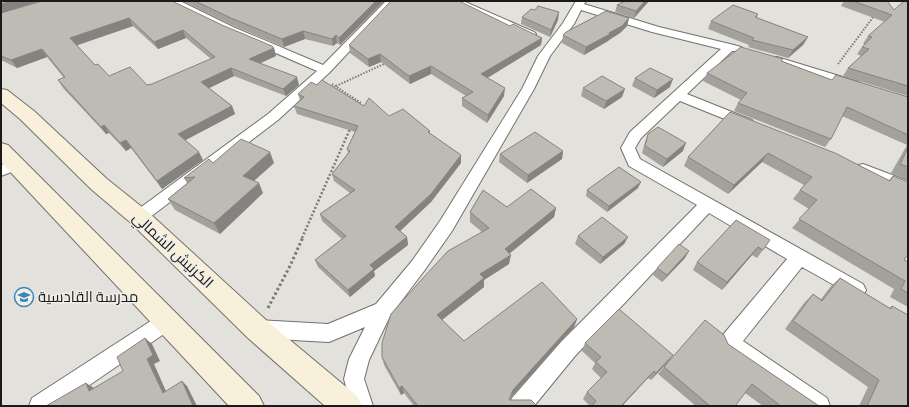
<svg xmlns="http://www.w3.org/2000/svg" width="909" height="407" viewBox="0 0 909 407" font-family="Commissioner,Cairo,sans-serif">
  <rect width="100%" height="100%" fill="#e3e1db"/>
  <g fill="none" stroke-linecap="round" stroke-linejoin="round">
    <defs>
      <g id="minor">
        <polygon points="167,1 180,1 233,27 323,65 386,1 397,1 329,73 278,120 145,221 139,223 133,221 131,217 133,213 268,114 317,71 225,31 168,3"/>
        <polygon points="448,1 463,1 534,32 536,34 534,36 526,36 471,11 449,3"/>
        <polygon points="576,1 586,1 584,4 659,27 734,45 741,47 743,49 741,51 732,51 687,94 752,120 754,123 752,126 747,127 742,126 680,101 641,138 635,148 640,159 863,284 866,290 863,296 857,298 802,267 743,341 827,398 830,406 801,406 722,350 719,343 722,336 787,259 709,213 575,356 534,406 509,406 512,398 561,342 697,205 629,166 621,148 630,132 721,49 652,32 581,10 574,24 550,56 534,89 452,231 424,271 390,316 369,360 364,379 373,406 351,406 344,379 349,359 365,327 329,342 257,338 250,335 247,329 250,323 257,320 328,324 376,304 412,261 440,221 522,89 538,56 563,23"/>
        <polygon points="777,57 859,82 860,85 859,88 854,89 773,64 771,61 773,58"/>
        <polygon points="14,160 19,161 21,165 19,169 1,176 1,165"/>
        <polygon points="863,164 908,181 908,193 858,173 855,169 858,165"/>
        <polygon points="167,312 174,315 177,321 174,327 59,406 29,406 32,398 160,315"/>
      </g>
      <g id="secondary">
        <polygon points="1,89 7,90 34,111 107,179 147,211 266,320 357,396 362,406 325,406 248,338 131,223 91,189 20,119 1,103"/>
        <polygon points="1,143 8,145 259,396 264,406 229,406 1,162"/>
      </g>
    </defs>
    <!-- minor casing -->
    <use href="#minor" stroke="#73716b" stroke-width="2"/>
    <!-- secondary casing -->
    <use href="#secondary" stroke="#73716b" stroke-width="2"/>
    <!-- path-far2 -->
    <g stroke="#7a7975" stroke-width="2" stroke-dasharray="1.5 1.5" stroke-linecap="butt">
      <polyline points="902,1 908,2"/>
      <polyline points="838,64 874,16"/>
      <polyline points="332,84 361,103 360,105"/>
      <polyline points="336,86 386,63"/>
    </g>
    <!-- path-far1 -->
    <g stroke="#7a7975" stroke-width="2.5" stroke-dasharray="2 2" stroke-linecap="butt">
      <polyline points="360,106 361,104"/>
      <polyline points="302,238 350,129"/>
    </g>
    <!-- path -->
    <polyline stroke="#7a7975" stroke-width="3" stroke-dasharray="2.5 2.5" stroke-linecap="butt" points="268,308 290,266 303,237"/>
    <!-- minor -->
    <use href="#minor" fill="#fff" fill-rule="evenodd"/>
    <!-- secondary -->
    <use href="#secondary" fill="#f8f0db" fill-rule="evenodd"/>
  </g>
  <!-- wall -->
  <g fill="#a3a19c" fill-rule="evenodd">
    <path d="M 1,1 L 40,1 L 17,8 L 222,25 L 274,48 L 276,56 L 260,63 L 299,85 L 286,96 L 234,76 L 209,88 L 232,106 L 235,114 L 185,140 L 203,160 L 162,189 L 131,148 L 126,151 L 109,133 L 106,134 L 63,88 L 58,80 L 64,78 L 47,57 L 17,68 L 1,60 ZM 133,26 L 158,49 L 186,38 L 211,59 L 152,84 L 147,85 L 109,76 L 95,65 L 77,45 Z"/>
    <polygon points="183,1 384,1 340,45 337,43 333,46 305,39 284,47 234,26"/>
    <polygon points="625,1 649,1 634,18 615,12 617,5"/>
    <polygon points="844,1 887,1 894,10 908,2 908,96 843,76 848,68 861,56 857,54 862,47 865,44 863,44 868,36 885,22 841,6"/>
    <polygon points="758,14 757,18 808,37 803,45 788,58 748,47 749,45 708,29 711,21"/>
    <polygon points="522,17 558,20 550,37 521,24"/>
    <polygon points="629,18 627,26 620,33 609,40 608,41 584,55 562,43 563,35"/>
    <polygon points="510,26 542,38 541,45 487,78 504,96 487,123 462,106 462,98 466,96 431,74 410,84 381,62 369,67 350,53 349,45"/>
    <polygon points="783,59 782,61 832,80 908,97 908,180 891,173 907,145 842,116 831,139 825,147 734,111 738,103 741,100 703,81 707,73"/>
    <polygon points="635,78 670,87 654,98 632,86"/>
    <polygon points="583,88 622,97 604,109 581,96"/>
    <polygon points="298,94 364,106 389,116 430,131 430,133 461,163 431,202 400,231 407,237 408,245 374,271 375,276 350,297 318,267 315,260 342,239 322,221 320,214 350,193 334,181 332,174 348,153 347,149 355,132 297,114 294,106 300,101"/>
    <polygon points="730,112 889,180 893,176 904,260 908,262 908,307 890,297 894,289 792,228 809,209 793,199 804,185 762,162 728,194 684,166 688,157"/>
    <polygon points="648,134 683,151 663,167 642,153 645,142"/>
    <polygon points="563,151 562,159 527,183 499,162 500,154"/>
    <polygon points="213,163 274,163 254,181 263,193 220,234 175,210 168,199 187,183 184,178"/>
    <polygon points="638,188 607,212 586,196 587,190"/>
    <polygon points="507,207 556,208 554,217 509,254 509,264 484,280 484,287 442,320 464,341 577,319 574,327 511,397 510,400 537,406 414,406 404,393 401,395 384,365 382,357 482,232 470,222 470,212"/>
    <polygon points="736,220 763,250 757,258 752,255 722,290 693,270 697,262"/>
    <polygon points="578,236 628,237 624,244 600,264 575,244"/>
    <polygon points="685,258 662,282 653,275 657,268"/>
    <polygon points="840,278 889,308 892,306 908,406 859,406 868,387 785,329 804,303 813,294 821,299 831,286"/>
    <polygon points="585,343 667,363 651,380 648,378 622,406 590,406 583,399 587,392 601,378 592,369 595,363 582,351"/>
    <polygon points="728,344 819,406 763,406 745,393 735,406 696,406 658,374 664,367"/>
  </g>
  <!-- shaded-wall -->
  <g fill="#85837f">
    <polygon points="12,1 40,1 1,13 1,4"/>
    <polygon points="376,1 384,1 340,45 339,38"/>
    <polygon points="645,1 649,1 634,18 636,11"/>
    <polygon points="559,12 558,20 550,37 551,30"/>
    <polygon points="129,18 133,26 75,46 70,38"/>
    <polygon points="629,18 627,26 620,33 609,40 608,41 584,55 586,47 609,33"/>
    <polygon points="183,30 186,38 158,49 154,42"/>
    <polygon points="303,31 305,39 284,47 282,39"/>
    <polygon points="336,35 337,43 333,46 332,39"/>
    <polygon points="808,37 803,45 788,58 793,50"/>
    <polygon points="542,38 541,45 481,82 481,74"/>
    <polygon points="274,48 276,56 252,67 249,59"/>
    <polygon points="42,49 47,57 17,68 11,60"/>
    <polygon points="380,54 381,62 369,67 368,59"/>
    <polygon points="431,66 431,74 410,84 409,76"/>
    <polygon points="231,68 234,76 205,90 201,82"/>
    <polygon points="297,77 299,85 286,96 283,89"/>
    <polygon points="673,79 670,87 654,98 657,90"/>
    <polygon points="505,88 504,96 487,123 488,115"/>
    <polygon points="625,89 622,97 604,109 606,101"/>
    <polygon points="232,106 235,114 182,142 178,134"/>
    <polygon points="104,125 109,133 106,134 101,127"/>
    <polygon points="126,140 131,148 126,151 120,143"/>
    <polygon points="686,143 683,151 663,167 667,159"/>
    <polygon points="563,151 562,159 527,183 528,175"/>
    <polygon points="199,152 203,160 162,189 157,181"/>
    <polygon points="270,152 274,163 248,186 243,176"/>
    <polygon points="768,153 762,162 728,194 734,185"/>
    <polygon points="461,155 461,163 431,202 396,235 395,227"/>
    <polygon points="641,182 638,188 607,212 609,206"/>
    <polygon points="259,183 263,193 220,234 214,223"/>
    <polygon points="556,208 554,217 504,258 505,249"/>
    <polygon points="407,237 408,245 374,271 375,276 350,297 348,290 370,265"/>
    <polygon points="628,237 624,244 600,264 603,257"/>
    <polygon points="758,247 752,255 722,290 727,282"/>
    <polygon points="689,251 685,258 662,282 667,275"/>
    <polygon points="511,255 509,264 484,280 484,287 438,323 437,315 480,274"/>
    <polygon points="577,319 574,327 511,397 508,406 513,390"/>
    <polygon points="145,338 152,344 160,361 154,364 169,398 163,393 147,359"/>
    <polygon points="673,355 667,363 651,380 656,373"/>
    <polygon points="654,371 648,378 622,406 621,406"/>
    <polygon points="182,381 187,386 197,406 193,406"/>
    <polygon points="86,383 94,388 89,391"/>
    <polygon points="402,386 404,393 401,395 399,388"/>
  </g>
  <!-- building -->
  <g fill="#bebbb5" stroke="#85837f" fill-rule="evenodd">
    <polygon points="1,1 12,1 1,4"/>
    <path d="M 42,1 L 172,1 L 222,25 L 272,46 L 274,48 L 249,59 L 297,77 L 283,89 L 231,68 L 201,82 L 232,106 L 178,134 L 199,152 L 157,181 L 126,140 L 120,143 L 104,125 L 101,127 L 58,80 L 65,77 L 42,49 L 11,60 L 1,56 L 1,13 ZM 129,18 L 154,42 L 183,30 L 215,57 L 152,84 L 147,85 L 130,67 L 109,76 L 98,64 L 95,65 L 70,38 Z"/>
    <polygon points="195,1 376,1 339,38 336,35 332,39 303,31 282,39 231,18"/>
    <polygon points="391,1 459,1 510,26 513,24 542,38 481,74 505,88 488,115 462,98 473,92 431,66 409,76 380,54 368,59 349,45"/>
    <polygon points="625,1 645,1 636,11 617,5"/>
    <polygon points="853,1 887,1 894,10 904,1 908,2 908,86 848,68 869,49 862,47 872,37 868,36 892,15"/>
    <polygon points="733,5 758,14 755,17 808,37 793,50 752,40 754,38 711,21"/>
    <polygon points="538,6 559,12 551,30 522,17 531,9 535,10"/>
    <polygon points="606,11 629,18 622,26 609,33 610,34 586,47 563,35 566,32"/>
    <polygon points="741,47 783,59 781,61 832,80 836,75 908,97 908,135 847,107 831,139 738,103 747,93 707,73"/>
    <polygon points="650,68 673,79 657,90 635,78"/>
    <polygon points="602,76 625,89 606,101 583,88"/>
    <polygon points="322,80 364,106 369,98 389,116 403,109 430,131 428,132 461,155 431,194 395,227 407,237 370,265 374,269 348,290 315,260 346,236 320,214 355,190 332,174 350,151 347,149 358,126 294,106 304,97 298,94 311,82 317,85"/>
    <polygon points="730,112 835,153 890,181 893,176 908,182 908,254 904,260 908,262 908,293 901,289 905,281 799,219 817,200 800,190 812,177 768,153 734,185 688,157"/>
    <polygon points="658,127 686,143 667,159 645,146 648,134"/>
    <polygon points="535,132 563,151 528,175 500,154"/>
    <polygon points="241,139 270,152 243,176 259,183 214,223 168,199 195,177 184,178 209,159 213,163"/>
    <polygon points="908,148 908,167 900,164"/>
    <polygon points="619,167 641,182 609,206 587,190"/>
    <polygon points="531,189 556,208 505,249 511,255 480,274 484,278 437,315 464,341 542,282 577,319 513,390 509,400 531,400 537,406 418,406 402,386 399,388 382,357 382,343 391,314 423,278 448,251 489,228 470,212 483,190 507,207"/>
    <polygon points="602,217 628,237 603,257 578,236"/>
    <polygon points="736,220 770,240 763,250 758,247 727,282 697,262"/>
    <polygon points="679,244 689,251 667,275 657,268"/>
    <polygon points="840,278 891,309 892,306 908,315 908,406 867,406 879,380 793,321 813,294 822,301"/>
    <polygon points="619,309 673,355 656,373 654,371 621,406 592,406 596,401 587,392 607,372 596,362 601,357 585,343"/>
    <polygon points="705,320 724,335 728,344 819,406 781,406 752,384 735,406 710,406 664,367"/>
    <polygon points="145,338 153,355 147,359 163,393 182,381 193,406 46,406 86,383 89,391 123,371 117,357"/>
  </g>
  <!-- icons -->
  <defs>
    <symbol id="school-ring" viewBox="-11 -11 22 22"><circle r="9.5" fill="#f0eee8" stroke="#3a86b9" stroke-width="1.5"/><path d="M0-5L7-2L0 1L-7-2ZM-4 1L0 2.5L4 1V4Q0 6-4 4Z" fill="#3a86b9"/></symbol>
  </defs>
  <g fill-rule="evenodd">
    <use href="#school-ring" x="13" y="286" width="22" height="22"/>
  </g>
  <g text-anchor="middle" stroke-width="3" stroke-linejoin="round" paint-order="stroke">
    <!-- street labels -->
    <g font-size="15" fill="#1b1a18" stroke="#f0eee8">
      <text transform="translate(173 250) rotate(43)" y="5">الكرنيش الشمالي</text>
    </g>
    <!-- poi labels -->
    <g font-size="15" fill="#1b1a18" stroke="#f0eee8" text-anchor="start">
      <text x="38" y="302">مدرسة القادسية</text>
    </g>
  </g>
  <!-- border -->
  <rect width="909" height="407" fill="none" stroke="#1b1a18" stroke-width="4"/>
</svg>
